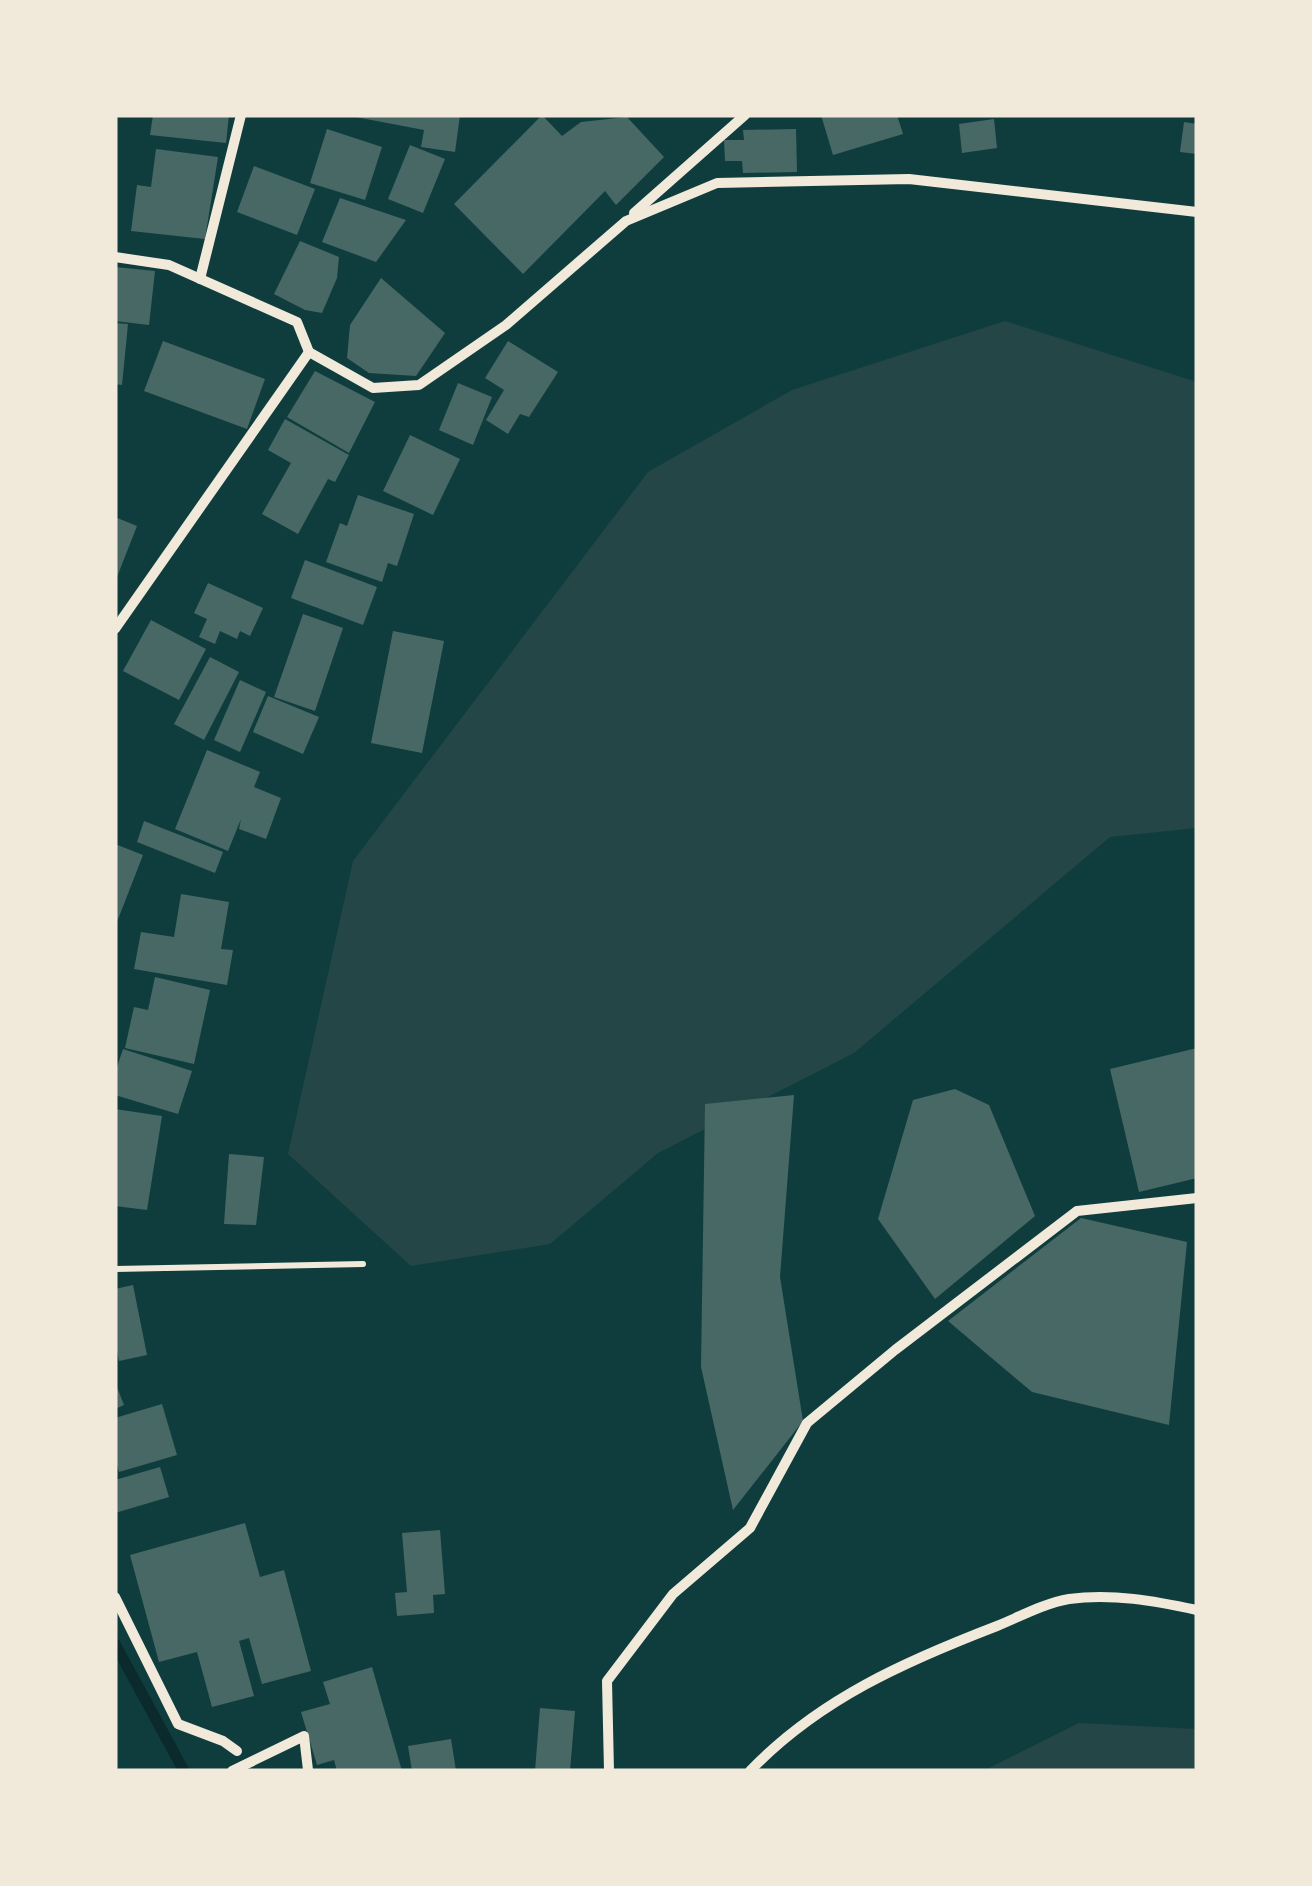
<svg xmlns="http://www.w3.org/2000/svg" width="1312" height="1886" viewBox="0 0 1312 1886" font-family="Poppins,sans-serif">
  <rect width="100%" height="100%" fill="#0f3d3e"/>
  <!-- green -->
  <g fill="#244646">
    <polygon points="1005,321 1197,382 1197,828 1110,837 854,1053 658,1153 550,1244 411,1266 288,1154 353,861 648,472 792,390"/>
    <polygon points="1079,1723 1197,1729 1197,1771 983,1771"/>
  </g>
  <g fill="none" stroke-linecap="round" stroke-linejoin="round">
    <!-- stream -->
    <polyline stroke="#0a2a2b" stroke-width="11" points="115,1644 184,1771"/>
  </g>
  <!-- building -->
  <g fill="#486865">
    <polygon points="153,115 229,115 226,143 150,135"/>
    <polygon points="345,115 460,115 455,152 421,147 424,130"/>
    <polygon points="542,115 562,136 581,122 627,117 664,157 616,205 605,191 523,274 454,204"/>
    <polygon points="821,115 897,115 903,134 833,155"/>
    <polygon points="994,119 997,148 962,153 959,124"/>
    <polygon points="1184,122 1197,124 1197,154 1180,152"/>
    <polygon points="327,129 382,147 365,200 310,183"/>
    <polygon points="796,129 797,172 743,173 742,161 725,161 724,140 744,140 743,130"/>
    <polygon points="410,145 445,159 423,213 388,199"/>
    <polygon points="156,149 218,157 205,239 131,231 137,185 151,187"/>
    <polygon points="254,166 315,189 297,235 237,212"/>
    <polygon points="340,198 406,220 376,262 322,242"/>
    <polygon points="300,241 339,257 337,278 322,313 305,310 274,294"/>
    <polygon points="115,267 155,271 149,325 115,321"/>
    <polygon points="381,278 445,333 416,376 369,373 347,358 350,325"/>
    <polygon points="115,323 128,324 122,385 115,384"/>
    <polygon points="163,341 265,379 247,429 144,391"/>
    <polygon points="508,341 558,372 529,417 520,414 508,434 486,420 504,390 485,378"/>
    <polygon points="315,371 375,402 349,453 287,417"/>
    <polygon points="458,383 492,397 473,445 439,430"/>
    <polygon points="285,419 349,455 335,482 328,479 298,534 262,514 291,463 268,450"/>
    <polygon points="410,435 460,459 433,515 383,491"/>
    <polygon points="358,495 414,514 397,566 388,563 382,582 326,562 340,523 347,526"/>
    <polygon points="115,517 137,526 115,582"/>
    <polygon points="305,560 377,587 363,625 291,598"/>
    <polygon points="208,583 263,608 250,636 240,631 237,639 220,631 215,644 199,637 207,619 194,613"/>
    <polygon points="303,614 343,628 315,711 274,697"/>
    <polygon points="151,620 206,649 179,700 123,671"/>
    <polygon points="393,631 444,641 422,753 371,743"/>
    <polygon points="210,657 239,672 204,740 174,724"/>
    <polygon points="240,680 266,692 240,752 214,740"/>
    <polygon points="268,696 319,717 303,754 253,732"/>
    <polygon points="207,750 260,772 254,787 281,798 266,839 239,829 241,819 228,851 175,829"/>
    <polygon points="144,821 223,852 215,873 137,842"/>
    <polygon points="115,844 143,855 115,927"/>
    <polygon points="181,894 229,902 221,949 233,950 227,985 134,969 141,932 174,937"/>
    <polygon points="155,977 210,990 194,1064 125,1048 134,1007 148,1010"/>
    <polygon points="1197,1048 1197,1178 1139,1192 1110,1069"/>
    <polygon points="123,1049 192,1071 178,1114 115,1095 115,1073"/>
    <polygon points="955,1089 989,1105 1035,1216 935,1299 878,1219 913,1100"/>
    <polygon points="794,1095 780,1277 803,1421 733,1510 701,1367 705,1104"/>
    <polygon points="115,1109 162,1116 147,1210 115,1206"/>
    <polygon points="229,1154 264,1157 256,1225 224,1224"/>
    <polygon points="1081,1218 1187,1242 1169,1425 1032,1392 948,1321"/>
    <polygon points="133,1285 147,1355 119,1361 115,1340 115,1289"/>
    <polygon points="115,1382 124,1405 115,1409"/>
    <polygon points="162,1404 177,1455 119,1472 115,1457 115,1418"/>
    <polygon points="160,1467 169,1497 115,1513 115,1480"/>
    <polygon points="245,1523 260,1577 284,1570 311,1671 262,1684 249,1638 239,1641 254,1696 212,1707 197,1652 159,1662 130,1555"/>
    <polygon points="440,1530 445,1594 433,1595 434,1613 397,1616 395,1593 407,1592 402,1533"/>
    <polygon points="372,1667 402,1771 337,1771 334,1760 317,1765 301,1712 330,1704 323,1682"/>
    <polygon points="540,1708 575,1711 570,1771 535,1771"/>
    <polygon points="451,1739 456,1771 412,1771 408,1746"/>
  </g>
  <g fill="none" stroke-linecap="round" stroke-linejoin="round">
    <!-- path -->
    <polyline stroke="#f1e9da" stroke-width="6" points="115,1269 363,1264"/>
    <!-- minor -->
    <g stroke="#f1e9da" stroke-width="10">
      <polyline points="634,213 745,115"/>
      <polyline points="115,257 169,265 297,322 309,352 373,388 419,385 506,325 626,221 717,183 909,179 1197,212"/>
      <polyline points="200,279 241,115"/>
      <polyline points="115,629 309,352"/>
      <polyline points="115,1597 178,1724 223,1741 237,1751"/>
      <polyline points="232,1771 304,1736 308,1770"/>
      <polyline points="609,1771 607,1681 673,1594 750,1528 807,1423 895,1350 1077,1211 1197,1198"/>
      <path d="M 750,1771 C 819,1699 906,1661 997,1626 C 1019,1617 1045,1603 1069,1599 C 1112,1593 1155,1601 1197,1610"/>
    </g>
  </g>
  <!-- border -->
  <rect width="1312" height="1886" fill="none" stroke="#f1e9da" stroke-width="235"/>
</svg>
